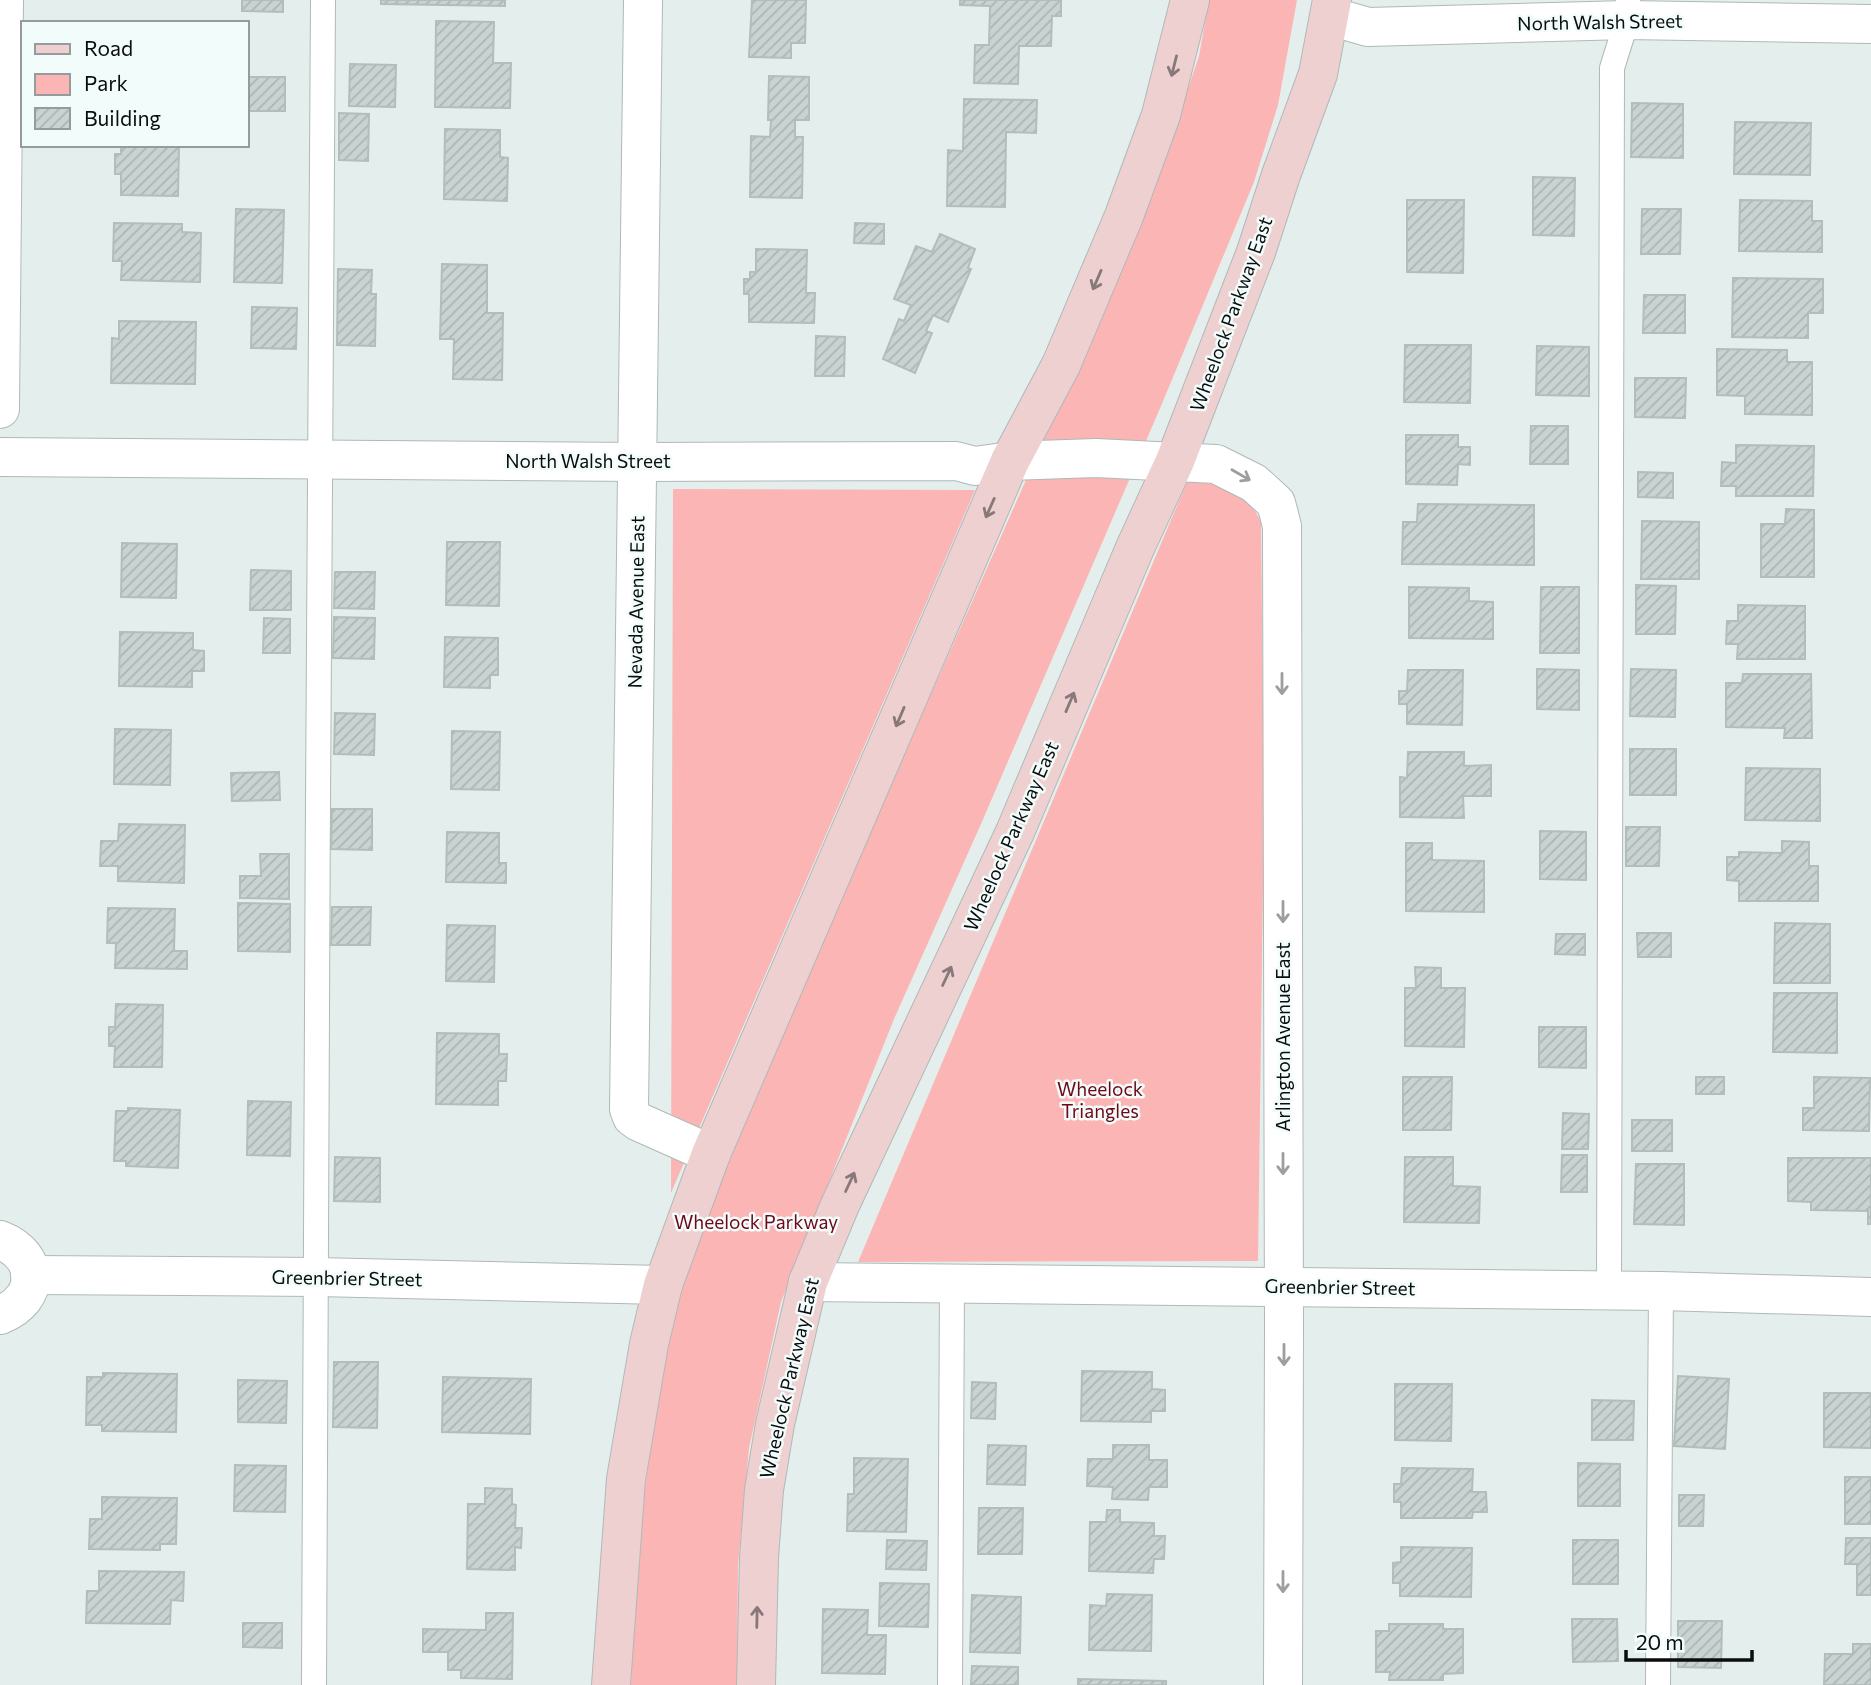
<svg xmlns="http://www.w3.org/2000/svg" width="1871" height="1685" viewBox="0 0 1871 1685" font-family="Commissioner,sans-serif">
  <defs>
    <pattern id="building-hatch" width="6" height="6" patternUnits="userSpaceOnUse" patternTransform="scale(1.75)"><rect width="6" height="6" fill="#c9d4d2"/><path d="M-1 1l2-2M0 6l6-6M5 7l2-2" fill="none" stroke="#abb5b3"/></pattern>
  </defs>
  <rect width="100%" height="100%" fill="#e4efed"/>
  <!-- park -->
  <g fill="#fbb5b4">
    <polygon points="1209,0 1297,0 1278,105 1254,182 1161,406 981,824 894,1019 781,1302 749,1448 738,1565 737,1685 631,1685 637,1542 652,1439 673,1311 702,1211 1108,295 1163,163 1199,56"/>
    <polygon points="1187,482 1239,485 1261,521 1264,809 1258,1261 858,1262"/>
    <polygon points="673,489 975,490 671,1193"/>
  </g>
  <!-- building -->
  <g fill="url(#building-hatch)" stroke="#b3bdbb" stroke-width="2">
    <polygon points="242,0 283,0 283,12 242,11"/>
    <polygon points="381,0 505,0 505,6 381,4"/>
    <polygon points="752,0 806,0 805,43 791,43 791,58 749,57"/>
    <polygon points="960,0 1061,0 1061,16 1052,16 1051,46 1019,46 1018,84 974,83 975,45 989,45 990,6 960,5"/>
    <polygon points="436,21 494,22 493,63 511,63 510,108 435,107"/>
    <polygon points="350,64 396,65 395,107 349,106"/>
    <polygon points="769,76 809,77 809,120 795,120 795,137 803,137 802,198 750,197 751,136 770,137 771,120 768,120"/>
    <polygon points="248,77 285,77 285,111 247,111"/>
    <polygon points="964,99 1037,100 1036,133 1006,132 1005,207 947,206 948,150 963,151"/>
    <polygon points="1632,103 1683,104 1683,158 1631,157"/>
    <polygon points="339,113 369,114 368,161 339,160"/>
    <polygon points="1735,122 1811,123 1810,175 1734,174"/>
    <polygon points="445,129 500,130 500,157 508,158 507,201 444,199"/>
    <polygon points="121,145 179,145 178,196 121,195 121,174 115,174 115,154 121,154"/>
    <polygon points="1533,177 1575,178 1574,236 1533,235"/>
    <polygon points="1407,200 1464,200 1463,273 1407,272"/>
    <polygon points="1740,200 1812,201 1812,221 1822,221 1822,252 1739,251"/>
    <polygon points="236,209 284,210 282,283 234,282"/>
    <polygon points="1642,209 1681,209 1680,254 1641,254"/>
    <polygon points="114,223 182,224 182,232 201,233 200,282 121,280 122,261 113,261"/>
    <polygon points="855,223 884,224 884,244 854,243"/>
    <polygon points="940,234 975,249 968,268 971,269 948,322 933,315 926,331 932,333 915,373 883,359 899,319 904,321 911,305 894,299 916,246 932,252"/>
    <polygon points="756,249 807,250 806,293 815,293 814,323 749,322 749,294 744,294 744,279 750,279 750,272 756,272"/>
    <polygon points="442,264 487,265 487,313 503,313 502,380 453,379 454,339 440,339"/>
    <polygon points="338,269 372,270 371,294 376,294 375,346 337,345"/>
    <polygon points="1733,278 1823,279 1823,313 1808,313 1808,338 1732,337"/>
    <polygon points="1644,295 1685,295 1685,333 1643,333"/>
    <polygon points="252,307 297,308 296,349 251,348"/>
    <polygon points="119,321 196,322 195,384 111,383 112,338 119,339"/>
    <polygon points="816,336 845,337 844,376 815,376"/>
    <polygon points="1405,345 1471,345 1470,403 1404,402"/>
    <polygon points="1537,346 1589,347 1589,396 1536,395"/>
    <polygon points="1717,349 1787,350 1787,362 1812,362 1812,415 1745,414 1745,396 1717,395"/>
    <polygon points="1635,378 1686,378 1685,418 1635,417"/>
    <polygon points="1531,426 1568,426 1568,464 1530,464"/>
    <polygon points="1406,435 1458,435 1458,447 1470,447 1470,465 1458,464 1457,485 1406,484"/>
    <polygon points="1736,445 1814,446 1813,496 1736,496 1736,486 1721,486 1722,462 1736,463"/>
    <polygon points="1638,472 1673,473 1673,498 1638,497"/>
    <polygon points="1418,504 1534,505 1534,565 1402,564 1403,522 1417,522"/>
    <polygon points="1786,509 1814,510 1814,577 1761,577 1761,524 1785,524"/>
    <polygon points="1642,521 1699,522 1699,579 1641,579"/>
    <polygon points="447,542 500,542 499,606 446,605"/>
    <polygon points="122,543 177,544 176,598 121,597"/>
    <polygon points="251,570 291,571 291,610 250,610"/>
    <polygon points="335,572 375,572 374,609 334,608"/>
    <polygon points="1636,585 1676,586 1675,634 1636,634"/>
    <polygon points="1409,587 1469,588 1469,601 1493,602 1493,639 1409,638"/>
    <polygon points="1541,587 1579,587 1579,653 1540,653"/>
    <polygon points="1738,605 1805,606 1805,659 1737,659 1738,644 1726,644 1727,621 1738,621"/>
    <polygon points="334,617 375,618 374,659 333,658"/>
    <polygon points="264,618 290,619 290,653 263,653"/>
    <polygon points="120,632 193,633 193,650 204,651 204,671 192,671 192,687 119,686"/>
    <polygon points="445,637 498,638 498,675 490,675 490,688 444,687"/>
    <polygon points="1537,669 1579,670 1579,710 1537,709"/>
    <polygon points="1631,669 1676,670 1675,717 1630,716"/>
    <polygon points="1408,670 1463,670 1462,725 1407,724 1407,704 1399,704 1399,691 1407,691"/>
    <polygon points="1743,674 1811,674 1812,738 1784,738 1785,728 1726,727 1726,683 1742,683"/>
    <polygon points="335,713 375,714 374,755 334,754"/>
    <polygon points="115,729 171,730 170,785 114,784"/>
    <polygon points="452,731 500,732 499,790 451,789"/>
    <rect x="1630" y="749" width="46" height="46"/>
    <polygon points="1408,752 1464,752 1464,766 1491,765 1491,796 1463,796 1464,818 1400,817 1400,777 1407,778"/>
    <polygon points="1746,768 1820,769 1820,821 1745,820"/>
    <polygon points="279,772 280,800 232,801 231,773"/>
    <polygon points="332,809 372,809 372,850 331,849"/>
    <polygon points="119,824 185,825 184,883 118,881 118,866 100,866 101,841 118,841"/>
    <polygon points="1626,827 1660,827 1659,866 1626,866"/>
    <polygon points="1540,831 1586,832 1586,880 1540,879"/>
    <polygon points="447,832 499,833 499,863 506,863 506,883 446,882"/>
    <polygon points="1782,841 1809,842 1809,866 1818,866 1818,901 1739,901 1739,881 1727,880 1727,857 1739,857 1739,852 1782,853"/>
    <polygon points="1406,843 1432,843 1432,860 1484,861 1484,912 1406,911"/>
    <polygon points="260,854 289,854 289,899 240,898 240,876 261,876"/>
    <polygon points="238,903 290,904 290,952 238,951"/>
    <polygon points="332,907 371,907 370,945 331,945"/>
    <polygon points="108,908 175,909 174,951 187,951 187,969 115,968 116,943 107,943"/>
    <polygon points="1775,923 1830,924 1830,983 1774,983"/>
    <polygon points="447,925 495,926 494,982 446,981"/>
    <polygon points="1637,933 1671,933 1671,957 1638,957"/>
    <polygon points="1556,934 1585,934 1585,955 1555,954"/>
    <polygon points="1415,967 1441,968 1441,988 1465,988 1464,1047 1405,1046 1405,988 1416,988"/>
    <polygon points="1774,993 1837,993 1837,1053 1773,1052"/>
    <polygon points="116,1004 163,1005 162,1067 114,1067 115,1046 109,1046 109,1027 115,1027"/>
    <polygon points="1539,1027 1586,1027 1586,1068 1539,1067"/>
    <polygon points="437,1033 499,1034 499,1054 507,1054 506,1081 498,1081 498,1105 436,1104"/>
    <polygon points="1403,1077 1452,1077 1451,1130 1403,1130"/>
    <rect x="1696" y="1077" width="28" height="17"/>
    <polygon points="1814,1077 1870,1078 1869,1131 1803,1130 1803,1108 1814,1108"/>
    <polygon points="248,1101 291,1102 290,1156 247,1155"/>
    <polygon points="128,1108 180,1110 178,1168 126,1166 126,1161 114,1161 116,1111 128,1111"/>
    <polygon points="1563,1113 1589,1114 1588,1149 1562,1149"/>
    <rect x="1632" y="1120" width="40" height="31"/>
    <polygon points="1562,1155 1587,1155 1587,1192 1561,1192"/>
    <polygon points="335,1157 380,1158 380,1202 334,1201"/>
    <polygon points="1405,1157 1453,1157 1453,1186 1480,1187 1479,1223 1404,1222"/>
    <polygon points="1788,1158 1871,1158 1871,1224 1868,1224 1868,1211 1811,1210 1811,1202 1788,1201"/>
    <polygon points="1636,1164 1684,1164 1684,1225 1634,1224"/>
    <polygon points="334,1362 378,1362 377,1428 333,1427"/>
    <polygon points="1082,1371 1152,1372 1152,1389 1165,1390 1165,1411 1151,1411 1151,1422 1081,1421"/>
    <polygon points="103,1373 177,1374 176,1432 102,1431 102,1425 86,1425 87,1377 103,1377"/>
    <polygon points="1678,1376 1729,1379 1725,1449 1674,1446"/>
    <polygon points="443,1377 531,1379 530,1434 442,1432"/>
    <polygon points="238,1380 287,1381 286,1423 238,1422"/>
    <polygon points="972,1382 996,1383 995,1419 971,1418"/>
    <polygon points="1395,1384 1452,1384 1451,1441 1395,1440"/>
    <polygon points="1824,1393 1871,1393 1871,1448 1824,1447"/>
    <polygon points="1592,1400 1634,1401 1633,1440 1592,1440"/>
    <polygon points="988,1445 1026,1446 1025,1485 987,1484"/>
    <polygon points="1113,1445 1149,1445 1149,1460 1167,1460 1167,1487 1149,1487 1148,1500 1112,1499 1113,1487 1087,1486 1088,1459 1113,1459"/>
    <polygon points="854,1458 908,1459 906,1532 847,1531 848,1494 854,1494"/>
    <polygon points="1578,1463 1620,1464 1620,1506 1578,1506"/>
    <polygon points="235,1465 286,1466 285,1512 234,1511"/>
    <polygon points="1402,1468 1473,1469 1472,1492 1486,1492 1487,1512 1473,1512 1472,1518 1401,1518 1401,1502 1394,1502 1394,1484 1401,1484"/>
    <rect x="1845" y="1477" width="26" height="47"/>
    <polygon points="485,1488 512,1489 512,1504 516,1505 515,1528 522,1528 521,1548 515,1547 515,1570 467,1569 468,1504 485,1504"/>
    <polygon points="1679,1495 1704,1495 1703,1526 1679,1526"/>
    <polygon points="102,1497 177,1498 176,1544 160,1544 160,1550 89,1549 90,1519 102,1519"/>
    <polygon points="979,1508 1023,1508 1022,1554 978,1554"/>
    <polygon points="1107,1510 1120,1510 1120,1522 1154,1523 1154,1536 1165,1536 1164,1559 1154,1559 1153,1573 1089,1571 1090,1522 1106,1522"/>
    <polygon points="1846,1538 1871,1538 1871,1595 1857,1595 1857,1564 1845,1564"/>
    <polygon points="887,1540 927,1541 926,1570 886,1569"/>
    <rect x="1573" y="1540" width="45" height="44"/>
    <polygon points="1401,1547 1472,1548 1471,1597 1400,1596 1400,1583 1393,1583 1393,1563 1401,1562"/>
    <polygon points="99,1571 184,1572 183,1601 171,1600 170,1624 86,1623 87,1591 99,1591"/>
    <polygon points="880,1583 929,1584 928,1627 879,1626"/>
    <polygon points="1107,1594 1152,1595 1151,1651 1089,1650 1090,1605 1106,1606"/>
    <polygon points="972,1595 1021,1597 1020,1653 970,1652"/>
    <polygon points="823,1609 868,1610 867,1635 886,1635 885,1674 822,1673"/>
    <polygon points="486,1613 513,1613 512,1679 461,1678 461,1670 448,1670 448,1652 423,1652 423,1629 486,1630"/>
    <polygon points="1572,1619 1617,1619 1618,1661 1573,1662"/>
    <polygon points="1678,1621 1722,1621 1721,1668 1678,1667"/>
    <polygon points="243,1623 282,1623 282,1648 243,1647"/>
    <polygon points="1389,1624 1443,1624 1443,1629 1463,1629 1463,1673 1443,1674 1443,1680 1389,1680 1390,1672 1376,1672 1376,1631 1389,1631"/>
    <polygon points="1853,1644 1871,1644 1871,1685 1824,1685 1825,1654 1853,1654"/>
    <polygon points="972,1666 1018,1667 1018,1685 971,1685"/>
    <polygon points="1078,1679 1166,1681 1166,1685 1078,1685"/>
  </g>
  <g fill="none" stroke-linecap="round" stroke-linejoin="round">
    <defs>
      <g id="lane">
        <polyline points="1609,1290 1612,68 1627,20 1628,0"/>
        <path d="M 314,1685 C 318,1123 317,562 323,0"/>
        <polyline points="950,1685 952,1283"/>
        <polyline points="1658,1685 1661,1291"/>
      </g>
      <g id="street">
        <polyline points="643,0 629,1109 632,1117 639,1122 711,1154"/>
        <polyline points="1330,16 1368,27 1627,20 1871,24"/>
        <polyline points="0,409 4,0"/>
        <polyline points="0,457 639,462 956,461 975,466 1010,461 1096,458 1216,464 1254,483 1276,503 1282,526 1284,1327 1283,1685"/>
        <path d="M 0,1240 C 41,1256 41,1299 0,1315"/>
        <polyline points="30,1275 317,1277 663,1285"/>
        <polyline points="808,1282 1661,1291 1871,1297"/>
      </g>
      <g id="secondary">
        <polyline points="611,1685 626,1479 649,1344 663,1285 711,1154 982,526 1010,461 1061,365 1124,216 1161,115 1190,0"/>
        <polyline points="756,1685 759,1558 764,1490 775,1424 808,1282 840,1205 1015,832 1135,548 1175,461 1256,252 1281,175 1318,74 1332,0"/>
      </g>
    </defs>
    <!-- lane casing -->
    <use href="#lane" stroke="#afb9b8" stroke-width="26"/>
    <!-- street casing -->
    <use href="#street" stroke="#afb9b8" stroke-width="40"/>
    <!-- secondary casing -->
    <use href="#secondary" stroke="#afb9b8" stroke-width="40"/>
    <!-- lane -->
    <use href="#lane" stroke="#fff" stroke-width="24"/>
    <!-- street -->
    <use href="#street" stroke="#fff" stroke-width="38"/>
    <!-- secondary -->
    <use href="#secondary" stroke="#eed0d1" stroke-width="38"/>
  </g>
  <!-- one-way arrows -->
  <defs><path id="oneway-shaft" d="M-6 0H5M1.5-3L5.5 0L1.5 3" fill="none" stroke-width="1.6" stroke-linecap="round" stroke-linejoin="round" transform="scale(1.75)"/></defs>
  <g stroke="#877879">
    <use href="#oneway-shaft" transform="translate(1174 66) rotate(104)"/>
    <use href="#oneway-shaft" transform="translate(1097 280) rotate(113)"/>
    <use href="#oneway-shaft" transform="translate(990 508) rotate(114)"/>
    <use href="#oneway-shaft" transform="translate(1070 702) rotate(-67)"/>
    <use href="#oneway-shaft" transform="translate(900 717) rotate(113)"/>
    <use href="#oneway-shaft" transform="translate(947 976) rotate(-65)"/>
    <use href="#oneway-shaft" transform="translate(850 1182) rotate(-65)"/>
    <use href="#oneway-shaft" transform="translate(757 1617) rotate(-89)"/>
  </g>
  <g stroke="#9d9e9e">
    <use href="#oneway-shaft" transform="translate(1241 475) rotate(30)"/>
    <use href="#oneway-shaft" transform="translate(1282 684) rotate(90)"/>
    <use href="#oneway-shaft" transform="translate(1283 912) rotate(90)"/>
    <use href="#oneway-shaft" transform="translate(1283 1164) rotate(90)"/>
    <use href="#oneway-shaft" transform="translate(1284 1355) rotate(90)"/>
    <use href="#oneway-shaft" transform="translate(1283 1582) rotate(90)"/>
  </g>
  <g text-anchor="middle" stroke-width="5" stroke-linejoin="round" paint-order="stroke">
    <!-- street labels -->
    <g font-size="19" fill="#0a0d0d" stroke="#f2fcfa">
      <text transform="translate(1600 22) rotate(-1)" y="7">North Walsh Street</text>
      <text transform="translate(1231 314) rotate(-70)" y="7">Wheelock Parkway East</text>
      <text x="588" y="468">North Walsh Street</text>
      <text transform="translate(636 602) rotate(-89)" y="7">Nevada Avenue East</text>
      <text transform="translate(1011 836) rotate(-66)" y="7">Wheelock Parkway East</text>
      <text transform="translate(1283 1037) rotate(-90)" y="7">Arlington Avenue East</text>
      <text transform="translate(347 1278) rotate(1)" y="7">Greenbrier Street</text>
      <text transform="translate(1340 1287) rotate(1)" y="7">Greenbrier Street</text>
      <text transform="translate(789 1378) rotate(-77)" y="7">Wheelock Parkway East</text>
    </g>
    <!-- park labels -->
    <g font-size="19" fill="#70061a" stroke="#f2fcfa">
      <text x="1100" y="1096">Wheelock<tspan x="1100" dy="22">Triangles</tspan></text>
      <text x="756" y="1229">Wheelock Parkway</text>
    </g>
  </g>
  <!-- legend -->
  <rect x="21" y="21" width="228" height="126" fill="#f2fcfa" stroke="#959c9b" stroke-width="2"/>
  <rect x="35" y="44" width="35" height="10" fill="#eed0d1" stroke="#959c9b" stroke-width="2"/>
  <text x="84" y="56" font-size="21" fill="#0a0d0d">Road</text>
  <rect x="35" y="74" width="35" height="21" fill="#fbb5b4" stroke="#959c9b" stroke-width="2"/>
  <text x="84" y="91" font-size="21" fill="#0a0d0d">Park</text>
  <rect x="35" y="108" width="35" height="21" fill="url(#building-hatch)" stroke="#959c9b" stroke-width="2"/>
  <text x="84" y="126" font-size="21" fill="#0a0d0d">Building</text>
  <!-- scale -->
  <path d="M1626 1650v10h126v-10" fill="none" stroke="#0a0d0d" stroke-width="3.5"/>
  <text x="1636" y="1650" font-size="21" fill="#0a0d0d" stroke="#f2fcfa" stroke-width="5" paint-order="stroke">20 m</text>
</svg>
